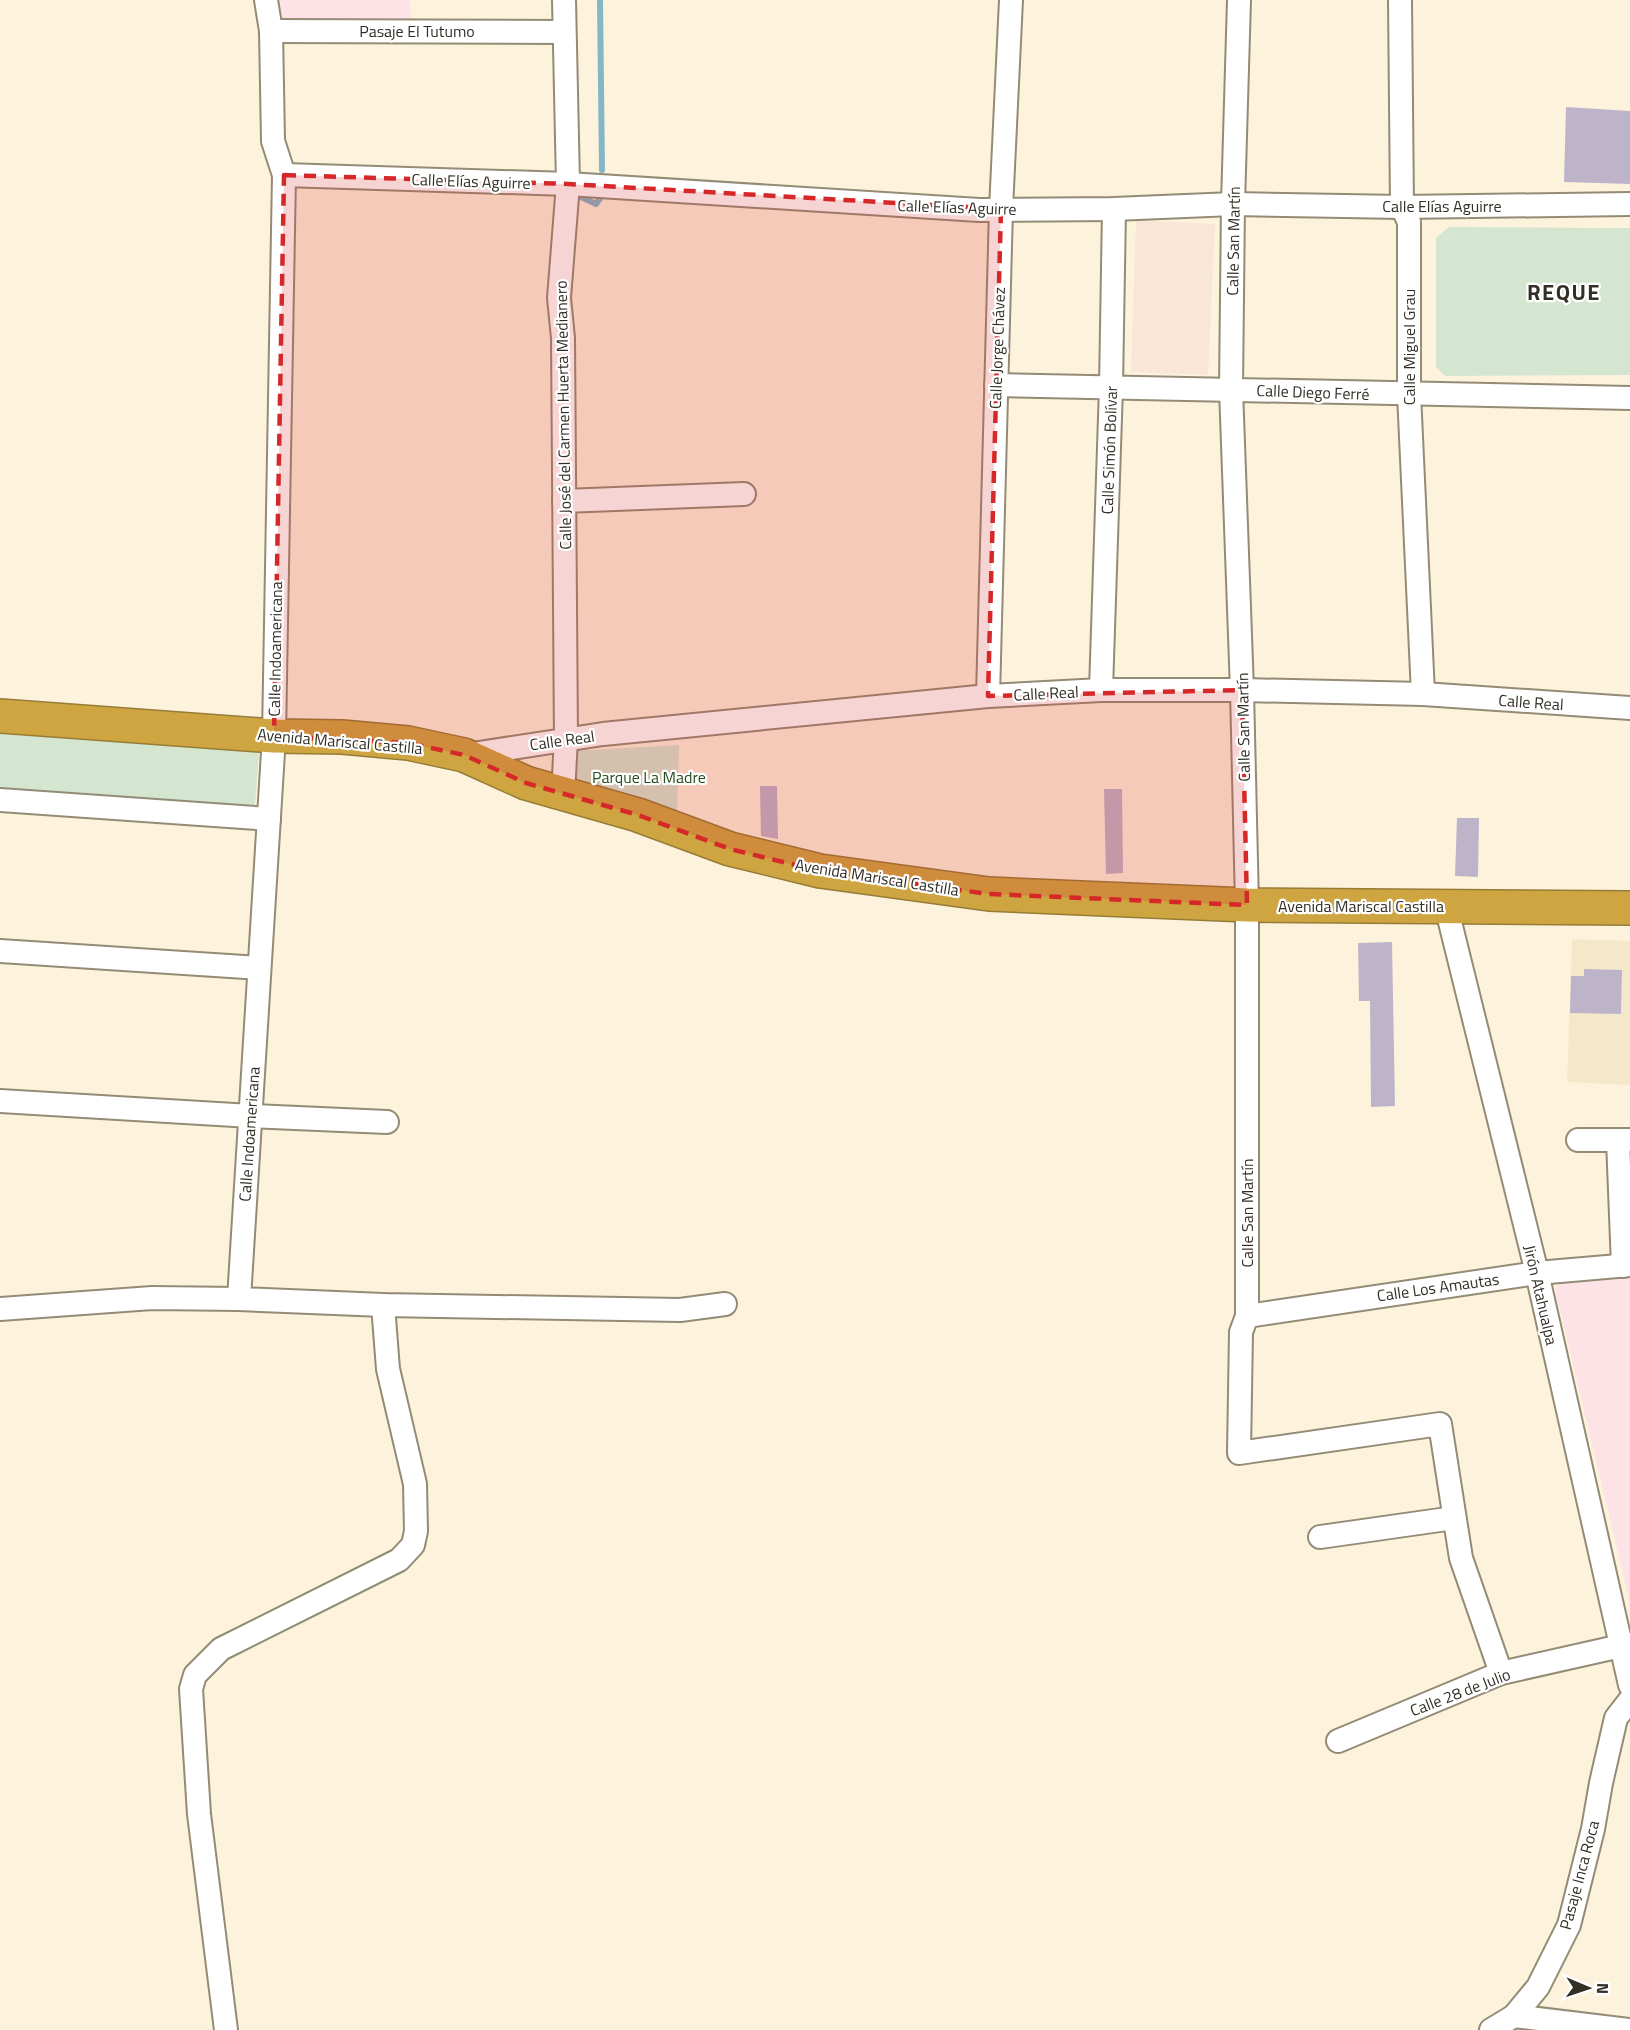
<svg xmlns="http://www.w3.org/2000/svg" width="1630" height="2030" viewBox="0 0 1630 2030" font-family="'Titillium Web',sans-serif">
  <rect width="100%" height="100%" fill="#fdf3dc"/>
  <!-- commercial -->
  <polygon fill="#f9e6d6" points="1136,220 1215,224 1208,375 1131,372"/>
  <!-- built -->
  <polygon fill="#f5e8ca" points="1572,939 1630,941 1630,1085 1567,1082"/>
  <!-- education -->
  <g fill="#fde2e6">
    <polygon points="273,0 410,0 411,20 275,23"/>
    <polygon points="1630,1276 1630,1603 1555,1289 1561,1282"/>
  </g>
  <!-- green -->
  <g fill="#d5e6d0">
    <polygon points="1449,227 1630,228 1630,375 1445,376 1436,367 1436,238"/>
    <polygon points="0,734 259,752 255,807 0,790"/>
    <polygon points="679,745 677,817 569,780 573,751"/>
  </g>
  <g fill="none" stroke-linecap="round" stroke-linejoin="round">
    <!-- stream -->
    <g stroke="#85b6c6" stroke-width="6">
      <polyline points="600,0 602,170"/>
      <polyline points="575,197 579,196 596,204 603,194"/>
    </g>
  </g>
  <!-- building -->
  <g fill="#beb4ca">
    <polygon points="1566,107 1630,111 1630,184 1564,182"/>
    <polygon points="760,786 777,786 778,839 761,836"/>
    <polygon points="1104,789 1122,789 1123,873 1106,874"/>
    <polygon points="1457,818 1479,818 1478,877 1455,876"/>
    <polygon points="1392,942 1395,1106 1371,1107 1370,1001 1359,1001 1358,943"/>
    <polygon points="1584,969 1622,970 1621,1014 1570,1013 1571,976 1584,976"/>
  </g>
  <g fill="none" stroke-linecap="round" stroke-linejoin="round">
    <defs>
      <g id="minor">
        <polyline points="1239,0 1233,204 1231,389 1242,690 1247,905 1247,1316 1241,1332 1239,1453 1440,1424 1461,1558 1501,1673"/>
        <polyline points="1400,0 1402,207 1409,222 1409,394 1423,694"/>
        <polyline points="271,31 564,32"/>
        <polyline points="284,175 568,184 979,210 1114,209 1233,204 1402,207 1630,204"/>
        <polyline points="996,385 1630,398"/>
        <polyline points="564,501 744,494"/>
        <polyline points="1101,690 1111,387 1114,209"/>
        <polyline points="988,696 1001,209 1011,0"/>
        <polyline points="466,755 603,734 988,696 1101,690 1242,690 1423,694 1630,708"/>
        <polyline points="563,794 566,739 563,338 559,298 568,184 564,0"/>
        <polyline points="0,800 269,819"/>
        <polyline points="1446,906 1537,1273 1630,1685"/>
        <polyline points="0,951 259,968"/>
        <polyline points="0,1101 251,1116 387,1122"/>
        <polyline points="1578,1140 1630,1140"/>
        <polyline points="1618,1140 1623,1266"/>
        <polyline points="239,1299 274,736 284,175 273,141 271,31 266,0"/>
        <polyline points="0,1309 152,1298 239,1299 383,1305 680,1310 725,1304"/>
        <polyline points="1247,1316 1537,1273 1630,1265"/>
        <polyline points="1320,1537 1454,1518"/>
        <polyline points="1338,1741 1501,1673 1630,1644"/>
        <polyline points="1514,2016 1630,2030"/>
        <polyline points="226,2030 199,1814 191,1689 195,1675 221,1649 399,1560 413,1545 416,1531 415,1484 388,1369 383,1305"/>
        <polyline points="1491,2030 1514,2016 1538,1987 1569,1925 1593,1829 1601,1783 1616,1718 1630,1700"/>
      </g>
      <polyline id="highway" points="0,716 274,736 342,737 408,743 464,755 526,783 638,815 730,849 820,871 989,894 1247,905 1630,908"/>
    </defs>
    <!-- minor casing -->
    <use href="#minor" stroke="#948b76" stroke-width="26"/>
    <!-- highway casing -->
    <use href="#highway" stroke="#977c38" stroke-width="36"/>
    <!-- minor -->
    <use href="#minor" stroke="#fff" stroke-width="22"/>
    <!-- highway -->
    <use href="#highway" stroke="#cea541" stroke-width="33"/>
  </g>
  <!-- marked area -->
  <path fill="#d62828" fill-opacity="0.2" stroke="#d62828" stroke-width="4.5" stroke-dasharray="12 8" stroke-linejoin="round" d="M 284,175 L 568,184 L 1001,209 L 988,696 L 1242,690 L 1247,905 L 989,894 L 820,871 L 730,849 L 638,815 L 526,783 L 464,755 L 408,743 L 274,736 Z"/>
  <g text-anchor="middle" stroke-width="4.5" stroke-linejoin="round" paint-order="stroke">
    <!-- street labels -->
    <g font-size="16" fill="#322f26" stroke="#fff">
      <text x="417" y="37">Pasaje El Tutumo</text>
      <text transform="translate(471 181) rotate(2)" y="6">Calle Elías Aguirre</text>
      <text x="1442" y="212">Calle Elías Aguirre</text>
      <text transform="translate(957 207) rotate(2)" y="6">Calle Elías Aguirre</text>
      <text transform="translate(1233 241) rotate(-89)" y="6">Calle San Martín</text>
      <text transform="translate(1409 347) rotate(-90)" y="6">Calle Miguel Grau</text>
      <text transform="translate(997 348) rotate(-88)" y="6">Calle Jorge Chávez</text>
      <text transform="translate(1313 392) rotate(2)" y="6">Calle Diego Ferré</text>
      <text transform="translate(563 415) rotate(-91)" y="6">Calle José del Carmen Huerta Medianero</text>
      <text transform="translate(1109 450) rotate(-88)" y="6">Calle Simón Bolívar</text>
      <text transform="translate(275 649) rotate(-89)" y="6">Calle Indoamericana</text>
      <text transform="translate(1046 693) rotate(-3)" y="6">Calle Real</text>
      <text transform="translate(1531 702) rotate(4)" y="6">Calle Real</text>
      <text transform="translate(1243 727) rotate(-91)" y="6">Calle San Martín</text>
      <text transform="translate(562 740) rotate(-8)" y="6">Calle Real</text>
      <text transform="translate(340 741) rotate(5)" y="6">Avenida Mariscal Castilla</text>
      <text transform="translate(877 877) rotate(9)" y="6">Avenida Mariscal Castilla</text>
      <text x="1361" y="912">Avenida Mariscal Castilla</text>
      <text transform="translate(249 1134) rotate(-86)" y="6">Calle Indoamericana</text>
      <text transform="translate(1247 1213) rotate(-90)" y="6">Calle San Martín</text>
      <text transform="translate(1438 1287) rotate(-8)" y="6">Calle Los Amautas</text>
      <text transform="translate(1541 1295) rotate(77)" y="6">Jirón Atahualpa</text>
      <text transform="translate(1460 1692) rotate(-21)" y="6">Calle 28 de Julio</text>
      <text transform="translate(1579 1875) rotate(-75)" y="6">Pasaje Inca Roca</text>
    </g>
    <!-- park labels -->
    <g font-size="16" fill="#284d1d" stroke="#fff">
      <text x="649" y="783">Parque La Madre</text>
    </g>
    <!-- district labels -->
    <g font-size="22" font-weight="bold" letter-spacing="1.5" fill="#322f26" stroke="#fff">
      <text x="1564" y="300">REQUE</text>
    </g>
  </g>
  <!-- north arrow -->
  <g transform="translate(1588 1988) rotate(92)" stroke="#ffffff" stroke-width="4.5" paint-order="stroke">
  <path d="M0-4.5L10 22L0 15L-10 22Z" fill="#322f26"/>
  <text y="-9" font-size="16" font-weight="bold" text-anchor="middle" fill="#322f26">N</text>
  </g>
</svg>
